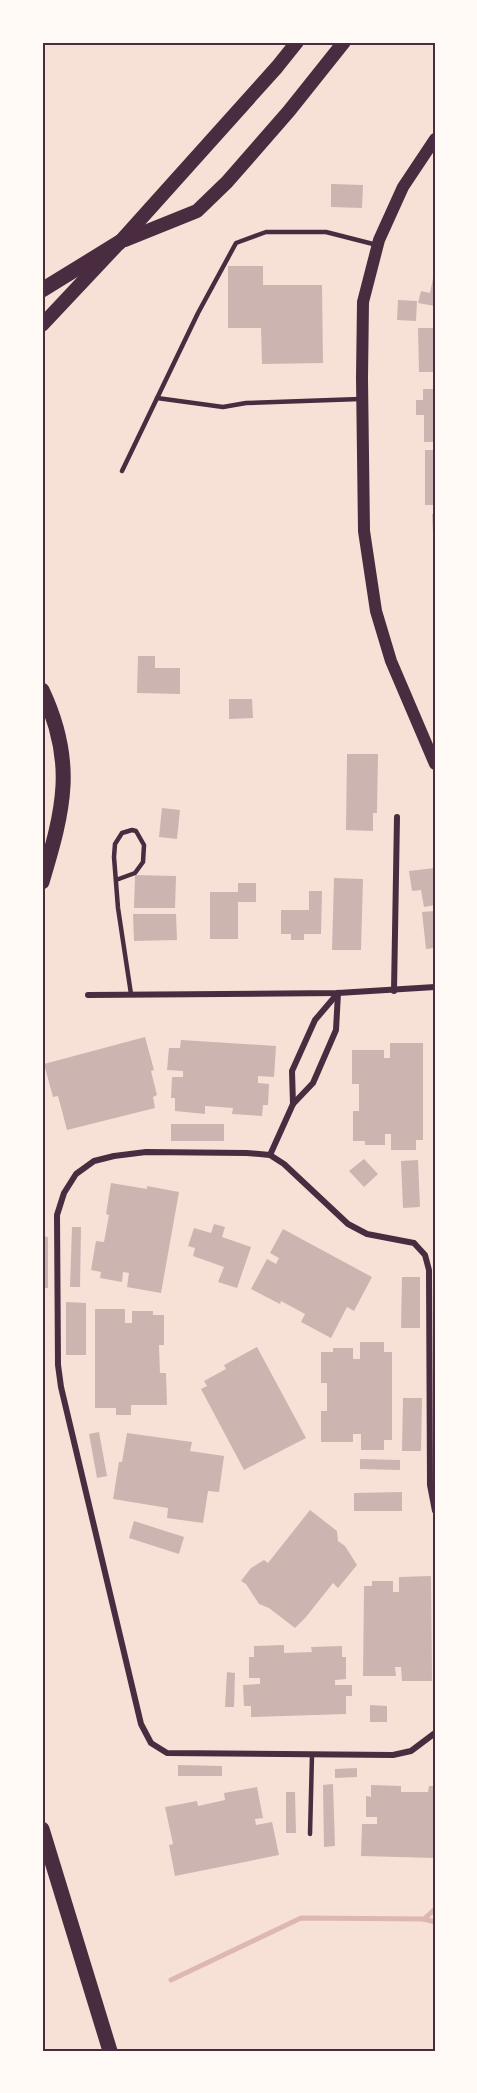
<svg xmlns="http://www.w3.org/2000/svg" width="477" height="2093" viewBox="0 0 477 2093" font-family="'Work Sans',sans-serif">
  <rect width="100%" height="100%" fill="#f7e1d7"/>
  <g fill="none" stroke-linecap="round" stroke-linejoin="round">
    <!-- stream -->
    <g stroke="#dcb8b0" stroke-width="5">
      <polyline points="424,1919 435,1909"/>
      <polyline points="171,1980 301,1918 424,1919 435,1922"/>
    </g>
  </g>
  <!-- building -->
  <g fill="#ccb4b1">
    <polygon points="331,184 363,185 362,208 331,207"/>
    <polygon points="228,266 263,266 263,285 322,285 323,363 262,364 261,328 228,328"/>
    <polygon points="434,273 435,306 418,303 421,291 430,293"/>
    <polygon points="398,300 417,301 416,321 397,320"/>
    <polygon points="418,328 435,328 435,372 419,372"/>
    <polygon points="423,389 435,389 435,442 424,442 424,415 416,415 416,400 423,400"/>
    <rect x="425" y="450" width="10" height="55"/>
    <polygon points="432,514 435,514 435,534 433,534"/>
    <polygon points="138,656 155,656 155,668 180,668 180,694 137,693"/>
    <polygon points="229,699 252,699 253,718 229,719"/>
    <polygon points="347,754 378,754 377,813 373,813 373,831 346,830"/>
    <polygon points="162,808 180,810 177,839 159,837"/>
    <polygon points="435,868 435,905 424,907 421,890 412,891 409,871"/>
    <polygon points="135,875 176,876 175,908 134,908"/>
    <polygon points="334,878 363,879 361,950 332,950"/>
    <polygon points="238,883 256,883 256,902 238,902 238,939 210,939 210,892 238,892"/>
    <polygon points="309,891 322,891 321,934 304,934 304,940 291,940 291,934 281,934 281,910 309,910"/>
    <polygon points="435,911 435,948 426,949 422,912"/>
    <polygon points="133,914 176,914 177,940 134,941"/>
    <polygon points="145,1037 154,1070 151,1071 157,1095 153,1097 155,1108 67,1130 58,1096 53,1097 44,1064"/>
    <polygon points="181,1040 276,1046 274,1077 258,1076 258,1083 269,1084 268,1105 263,1105 262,1116 232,1114 233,1108 205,1106 205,1114 175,1111 175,1098 171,1098 172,1077 183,1077 183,1071 167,1070 169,1048 180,1048"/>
    <polygon points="390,1043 423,1043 423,1140 416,1140 416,1150 391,1150 391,1134 385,1134 385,1145 365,1145 365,1141 353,1141 353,1111 359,1111 359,1084 352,1084 352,1050 384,1050 384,1058 390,1058"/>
    <rect x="171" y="1124" width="53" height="17"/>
    <polygon points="364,1159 378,1174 364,1187 349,1171"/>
    <polygon points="418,1160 420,1207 403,1208 401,1161"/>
    <polygon points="111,1183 147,1189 147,1186 179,1192 161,1293 127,1287 129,1273 123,1272 122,1282 100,1278 101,1272 91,1270 96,1241 104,1242 109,1215 106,1214"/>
    <polygon points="214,1224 225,1227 222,1237 251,1247 237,1288 218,1282 224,1267 193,1256 195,1248 188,1246 194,1228 211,1233"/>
    <polygon points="72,1227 81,1227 80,1287 70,1287"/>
    <polygon points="283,1229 372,1277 354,1311 347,1307 331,1338 301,1322 305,1314 281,1301 280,1304 251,1289 267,1259 276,1264 279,1258 270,1253"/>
    <polygon points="42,1236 48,1237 48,1288 42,1288"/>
    <polygon points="402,1277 420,1277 420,1328 401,1328"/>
    <polygon points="66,1302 86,1303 86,1355 66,1355"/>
    <polygon points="95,1309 125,1309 125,1323 132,1323 132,1311 153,1311 153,1315 164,1315 164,1345 159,1345 160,1373 166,1373 167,1405 131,1405 131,1415 116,1415 116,1408 95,1408"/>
    <polygon points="360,1342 384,1342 384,1352 392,1352 392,1440 384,1440 384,1450 361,1450 361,1434 353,1434 353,1442 321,1442 321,1411 327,1411 327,1383 321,1383 321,1352 333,1352 333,1348 353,1348 353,1359 360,1359"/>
    <polygon points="257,1347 306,1438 244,1470 201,1389 207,1386 204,1381 226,1369 224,1365"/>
    <polygon points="403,1398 422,1398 421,1451 402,1451"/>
    <polygon points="99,1432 107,1476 97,1478 89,1434"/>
    <polygon points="127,1433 192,1442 190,1451 224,1456 219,1492 208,1491 203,1523 167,1518 168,1508 113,1499 119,1462 122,1462"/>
    <polygon points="360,1459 400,1460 400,1470 360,1469"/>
    <polygon points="402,1492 402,1511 354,1511 354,1493"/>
    <polygon points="310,1510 337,1531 338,1541 345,1546 357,1565 338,1588 333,1583 306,1617 295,1628 269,1608 259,1604 246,1584 241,1581 251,1568 264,1560 268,1563"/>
    <polygon points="134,1521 184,1537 179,1554 129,1538"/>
    <polygon points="431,1576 432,1681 402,1681 401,1667 395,1667 396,1676 363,1676 364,1586 372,1586 372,1581 393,1581 393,1592 399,1592 399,1577"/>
    <polygon points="284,1645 284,1653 312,1652 311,1647 342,1646 342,1657 346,1657 346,1679 335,1680 335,1685 352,1685 352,1696 346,1696 346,1714 251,1717 251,1706 244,1706 243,1685 260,1684 260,1678 249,1678 249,1657 254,1657 254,1646"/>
    <polygon points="227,1672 235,1673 234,1707 225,1707"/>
    <polygon points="370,1705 387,1706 387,1722 370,1722"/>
    <polygon points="178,1765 222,1766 222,1776 178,1776"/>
    <polygon points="357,1768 357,1777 335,1778 335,1769"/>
    <polygon points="333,1784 335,1846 324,1847 323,1785"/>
    <polygon points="371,1785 401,1786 401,1792 428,1792 429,1786 435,1786 435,1858 361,1856 362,1824 377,1824 377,1817 366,1817 366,1796 371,1797"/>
    <polygon points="257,1787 263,1818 255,1819 256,1825 272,1822 279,1855 175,1876 169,1845 173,1844 165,1807 197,1801 198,1806 225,1800 224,1793"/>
    <polygon points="286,1792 295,1792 296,1833 286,1833"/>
  </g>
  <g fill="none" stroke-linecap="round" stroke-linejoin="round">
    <!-- service -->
    <g stroke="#4a2c40" stroke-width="4.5">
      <polyline points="157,398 223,407 246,403 360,399"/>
      <polyline points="122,471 198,313 236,243 266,232 326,232 377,245"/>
      <polyline points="116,880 135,873 143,862 144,845 136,831 132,830 122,833 115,844 114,857 118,908 131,994"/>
      <polyline points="310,1834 312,1755"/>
    </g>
    <!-- minor -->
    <g stroke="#4a2c40" stroke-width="6">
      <polyline points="394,991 397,817"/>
      <polyline points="88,995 338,993 435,987"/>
      <polyline points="293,1104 292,1071 315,1020 338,993"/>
      <polyline points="270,1155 293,1104 313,1083 336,1030 338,993"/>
      <polyline points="435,1511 430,1485 429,1270 425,1255 414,1243 367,1234 348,1224 284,1164 270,1155 247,1153 146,1152 114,1156 94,1161 76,1174 64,1193 57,1215 58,1365 61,1387 141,1724 151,1743 167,1753 393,1755 411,1751 435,1733"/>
    </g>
    <!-- secondary -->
    <polyline stroke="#4a2c40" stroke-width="12" points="435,139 403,187 379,240 363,302 362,378 364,531 376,611 391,661 435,764"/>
    <!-- primary -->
    <g stroke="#4a2c40" stroke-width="14">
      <polyline points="125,240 197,211 227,182 289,111 344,42"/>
      <polyline points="42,325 120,242 277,67 297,42"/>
    </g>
    <!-- motorway -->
    <g stroke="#4a2c40" stroke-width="15">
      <polyline points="42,290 120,242"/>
      <path d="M 42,690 C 76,762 64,809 42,882"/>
      <polyline points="42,1829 110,2051"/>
    </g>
  </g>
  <!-- border -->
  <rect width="477" height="2093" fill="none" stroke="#fffaf5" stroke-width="87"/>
  <rect x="44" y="44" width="390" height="2006" fill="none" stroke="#4a2c40" stroke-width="2"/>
</svg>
